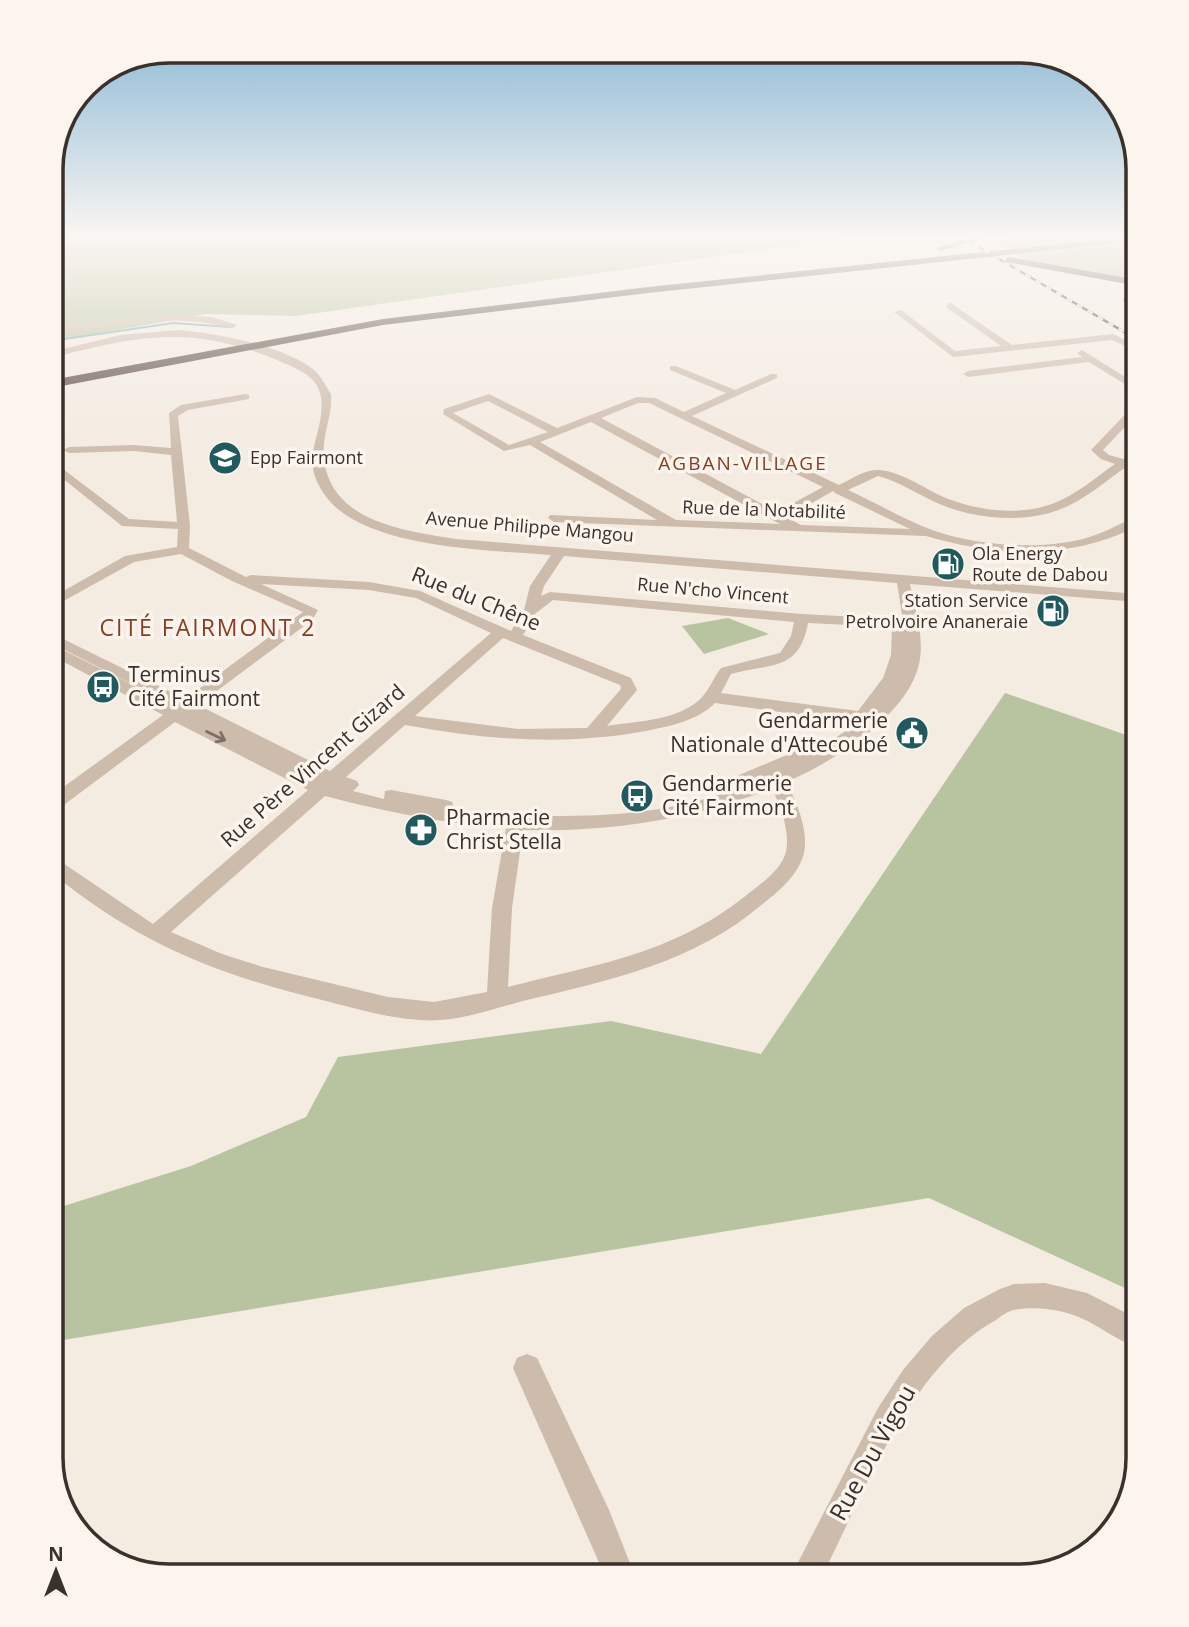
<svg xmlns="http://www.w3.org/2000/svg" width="1189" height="1627" viewBox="0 0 1189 1627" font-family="'Open Sans',sans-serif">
  <rect width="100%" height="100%" fill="#f4ebe1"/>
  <!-- green -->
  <g fill="#b8c4a0">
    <polygon points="51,238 847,238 296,316 206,314 51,342"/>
    <polygon points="1015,238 1125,238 1007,249 993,242"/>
    <polygon points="1117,244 1138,255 1138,281 1028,261 1015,254"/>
    <polygon points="728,618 769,634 704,654 682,626"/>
    <polygon points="1005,693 1138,739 1138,1294 929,1198 51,1342 51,1210 191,1166 306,1117 338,1057 611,1021 761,1054"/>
  </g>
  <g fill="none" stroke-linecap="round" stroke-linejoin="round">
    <!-- stream -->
    <polyline stroke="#7fb0b2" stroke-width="2" points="51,341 173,323 231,327"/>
    <!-- minor -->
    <g fill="#cdbbac" fill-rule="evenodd">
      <polygon points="1113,270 1138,280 1138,289 1131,300 1138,304 1138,310 1122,301 1133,284 1113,274"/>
      <polygon points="949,302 1012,345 1113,334 1138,346 1138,352 1112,340 953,357 894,312 901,310 955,351 1001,346 946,307"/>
      <path d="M 167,315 L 212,317 L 237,325 L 233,328 C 172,312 112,326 51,335 L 51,329 Z"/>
      <path d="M 178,330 C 216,333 286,346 315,371 C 322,377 326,387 331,394 C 333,416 321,437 324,459 C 331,522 405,531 456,539 L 1138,594 L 1138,602 L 910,584 C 915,608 925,639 919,664 C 908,715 832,763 786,782 C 796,801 809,830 804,853 C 799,873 781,890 765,902 C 695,963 611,980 523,1001 C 489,1010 455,1023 420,1020 C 388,1018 357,1009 326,1001 C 218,975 138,944 51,872 L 51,855 L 153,924 L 308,790 L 175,722 L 57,810 L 51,811 L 51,796 L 163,715 L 51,655 L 51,644 L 175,706 L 51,643 L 51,633 L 185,699 L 303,612 L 232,581 L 181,554 L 134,562 L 51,608 L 51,598 L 125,556 L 177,547 L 178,529 L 122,526 L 51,469 L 51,460 L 129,519 L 177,522 L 171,455 L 134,451 L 69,453 L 63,450 L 69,447 L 134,445 L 171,448 L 169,413 L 181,405 L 245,394 L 249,395 L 249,399 L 188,410 L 178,416 L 190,526 L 189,548 L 246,577 L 251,575 L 369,582 L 420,591 L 511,631 L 524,610 L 530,586 L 551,555 C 492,550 368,549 328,499 C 295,458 326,436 321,397 C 318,376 296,368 279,361 C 192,324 139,335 51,358 L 51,352 L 120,335 ZM 564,556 L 897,583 L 903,621 L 897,619 L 802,614 L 550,592 L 541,596 L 544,586 ZM 261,584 L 369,590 L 416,598 L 491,633 L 330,771 L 198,705 L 312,620 L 318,610 ZM 553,600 L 794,622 L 791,636 L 780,653 L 721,668 C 714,677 710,688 703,696 C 681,721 637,721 607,726 L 637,690 L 631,678 L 523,635 L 536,613 ZM 808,623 L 892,627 L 891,655 L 883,678 L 858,711 L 721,693 L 731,674 C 771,663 799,672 808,623 ZM 503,638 L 620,685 L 621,689 L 587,728 L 518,729 L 415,716 ZM 715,703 L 858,723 L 809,755 L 801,749 L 737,776 L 735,780 L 742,786 C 653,823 549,818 455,811 L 452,802 L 446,800 L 391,790 L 385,791 L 384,799 L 353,791 L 359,785 L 357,781 L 346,777 L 405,725 C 488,740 563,746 646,731 C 670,726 697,721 715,703 ZM 772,788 C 780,806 792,834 785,855 C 780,869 765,881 753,890 C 676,954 601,963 508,987 L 512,908 L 523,830 C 608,832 693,820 772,788 ZM 325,796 C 385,812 443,823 506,828 L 492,908 L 487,992 L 434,1002 L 388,997 L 263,967 L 222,954 L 171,932 Z"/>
      <polygon points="1082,350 1138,385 1138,392 1089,362 968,377 963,374 968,371 1082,357 1077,353"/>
      <path d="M 670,366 L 676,366 L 735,390 L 771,374 L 777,374 L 777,378 L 692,416 L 839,485 C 850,480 865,469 878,470 C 899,471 919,485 937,494 C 970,510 1017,517 1052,504 C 1076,495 1095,478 1115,464 L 1101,459 L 1091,450 L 1134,405 L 1138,404 L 1138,413 L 1103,450 L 1109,455 L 1138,463 L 1138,470 L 1126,467 C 1107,480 1089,496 1068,506 C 1031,524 979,520 942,505 C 920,496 901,482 878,476 L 848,490 C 877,503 906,521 935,531 C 980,546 1038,550 1083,539 C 1103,534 1119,523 1138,517 L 1138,526 C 1070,560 998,557 926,536 L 554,522 L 548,518 L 550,515 L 657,520 L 530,445 L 504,451 L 443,414 L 444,409 L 489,394 L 557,428 L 637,397 L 655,398 L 684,412 L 726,393 L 670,370 ZM 488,401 L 548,432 L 509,445 L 453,413 ZM 638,403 L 649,403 L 823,487 L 788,506 L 781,514 L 601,418 ZM 591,422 L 778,523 L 781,524 L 676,520 L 540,442 ZM 833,491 L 835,493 L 910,529 L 801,525 L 790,519 L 796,512 Z"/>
      <path d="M 1045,1283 L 1087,1293 L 1138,1319 L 1138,1348 C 1104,1335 1088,1313 1046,1309 C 1037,1308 1024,1308 1014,1310 C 1008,1311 1001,1316 996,1320 C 910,1367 865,1492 822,1576 L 791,1576 L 878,1408 L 903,1370 L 932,1336 L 964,1308 L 1000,1289 L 1014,1284 Z"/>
      <polygon points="527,1354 537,1358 609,1510 635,1576 605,1576 513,1368 517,1358"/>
    </g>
    <!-- major -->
    <polygon fill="#7d675c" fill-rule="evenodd" points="1112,238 1121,238 1138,248 1138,253"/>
    <!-- highway -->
    <g fill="#5c4a42" fill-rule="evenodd">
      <polygon points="970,238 983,238 941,251 936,248"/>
      <polygon points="1117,238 1138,238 1138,241 648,293 383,325 51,388 51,380 383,319 648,287"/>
      <polygon points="1009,257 1138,280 1138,286 1006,262 1006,258"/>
    </g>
    <defs>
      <polyline id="rail" points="963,238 1138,340"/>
    </defs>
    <!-- rail casing -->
    <use href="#rail" stroke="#3b302b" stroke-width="2.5"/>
    <!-- rail -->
    <use href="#rail" stroke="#fbf5ee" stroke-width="2" stroke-dasharray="6" stroke-linecap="butt"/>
  </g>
  <!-- one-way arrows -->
  <defs><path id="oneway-shaft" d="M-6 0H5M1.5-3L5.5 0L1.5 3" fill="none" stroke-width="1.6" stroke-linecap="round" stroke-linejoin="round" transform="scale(1.75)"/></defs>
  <use stroke="#7d6f65" href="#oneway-shaft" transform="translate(216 736) rotate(26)"/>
  <!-- sky -->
  <linearGradient id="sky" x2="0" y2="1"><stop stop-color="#7eb2d2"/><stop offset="0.51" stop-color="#faf6f2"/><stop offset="1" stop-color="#faf6f2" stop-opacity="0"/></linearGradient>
  <rect width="1189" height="465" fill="url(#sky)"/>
  <!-- icons -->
  <defs>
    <symbol id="school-disc" viewBox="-11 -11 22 22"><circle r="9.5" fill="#1f5a5e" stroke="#fbf5ee"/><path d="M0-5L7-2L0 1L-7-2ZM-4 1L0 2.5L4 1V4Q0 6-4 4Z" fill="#fff"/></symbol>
    <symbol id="fuel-disc" viewBox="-11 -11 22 22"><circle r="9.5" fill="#1f5a5e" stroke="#fbf5ee"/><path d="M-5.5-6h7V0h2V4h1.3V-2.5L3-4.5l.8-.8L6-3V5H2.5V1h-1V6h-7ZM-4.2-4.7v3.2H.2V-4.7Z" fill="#fff"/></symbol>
    <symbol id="bus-disc" viewBox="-11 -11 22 22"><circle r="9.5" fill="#1f5a5e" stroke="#fbf5ee"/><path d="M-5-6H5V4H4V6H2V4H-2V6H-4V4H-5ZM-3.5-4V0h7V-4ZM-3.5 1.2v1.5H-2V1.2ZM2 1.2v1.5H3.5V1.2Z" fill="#fff"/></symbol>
    <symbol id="civic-disc" viewBox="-11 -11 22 22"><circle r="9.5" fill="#1f5a5e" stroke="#fbf5ee"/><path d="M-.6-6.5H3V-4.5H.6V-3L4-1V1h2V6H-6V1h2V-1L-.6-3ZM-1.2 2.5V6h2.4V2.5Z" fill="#fff"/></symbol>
    <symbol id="pharmacy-disc" viewBox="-11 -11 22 22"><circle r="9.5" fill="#1f5a5e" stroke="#fbf5ee"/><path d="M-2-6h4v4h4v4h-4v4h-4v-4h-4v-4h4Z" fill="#fff"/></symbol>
  </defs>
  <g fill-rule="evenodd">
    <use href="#school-disc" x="206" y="439" width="38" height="38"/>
    <use href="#fuel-disc" x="929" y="545" width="38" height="38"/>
    <use href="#fuel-disc" x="1034" y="592" width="38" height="38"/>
    <use href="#bus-disc" x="84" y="668" width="38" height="38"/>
    <use href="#civic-disc" x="893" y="714" width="38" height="38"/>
    <use href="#bus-disc" x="618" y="777" width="38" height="38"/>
    <use href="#pharmacy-disc" x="402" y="811" width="38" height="38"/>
  </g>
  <g text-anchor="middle" stroke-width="7" stroke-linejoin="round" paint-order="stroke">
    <!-- far-poi labels -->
    <g font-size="18" fill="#3b302b" stroke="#fbf5ee" text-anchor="start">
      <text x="250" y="464">Epp Fairmont</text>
      <text x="972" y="560">Ola Energy<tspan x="972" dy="21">Route de Dabou</tspan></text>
      <text x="1028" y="607" text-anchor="end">Station Service<tspan x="1028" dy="21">PetroIvoire Ananeraie</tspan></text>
    </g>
    <!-- far-street labels -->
    <g font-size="18" fill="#3b302b" stroke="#fbf5ee">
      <text transform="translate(764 510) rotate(2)" y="6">Rue de la Notabilité</text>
      <text transform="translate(530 527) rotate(5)" y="6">Avenue Philippe Mangou</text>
      <text transform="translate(713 591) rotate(5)" y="6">Rue N'cho Vincent</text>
    </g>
    <!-- far-neighbourhood labels -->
    <g font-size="19" letter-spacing="2" fill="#8c3b22" stroke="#fbf5ee">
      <text x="743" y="470">AGBAN-VILLAGE</text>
    </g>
    <!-- street labels -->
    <g font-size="21" fill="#3b302b" stroke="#fbf5ee">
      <text transform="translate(476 599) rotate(22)" y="7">Rue du Chêne</text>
      <text transform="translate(313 766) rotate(-41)" y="7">Rue Père Vincent Gizard</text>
    </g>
    <!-- poi labels -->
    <g font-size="21" fill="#3b302b" stroke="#fbf5ee" text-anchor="start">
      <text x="128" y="682">Terminus<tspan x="128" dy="24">Cité Fairmont</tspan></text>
      <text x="888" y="728" text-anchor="end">Gendarmerie<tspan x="888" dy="24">Nationale d'Attecoubé</tspan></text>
      <text x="662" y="791">Gendarmerie<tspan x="662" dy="24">Cité Fairmont</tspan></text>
      <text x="446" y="825">Pharmacie<tspan x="446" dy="24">Christ Stella</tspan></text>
    </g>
    <!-- neighbourhood labels -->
    <g font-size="23" letter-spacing="2" fill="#8c3b22" stroke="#fbf5ee">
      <text x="208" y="636">CITÉ FAIRMONT 2</text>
    </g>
    <!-- near-street labels -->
    <g font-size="24" fill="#3b302b" stroke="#fbf5ee">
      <text transform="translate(873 1453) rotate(-61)" y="8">Rue Du Vigou</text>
    </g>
  </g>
  <!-- crop -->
  <path d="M0 0H1189V1627H0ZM169 63H1020A106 106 0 0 1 1126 169V1458A106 106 0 0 1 1020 1564H169A106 106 0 0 1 63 1458V169A106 106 0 0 1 169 63Z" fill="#fbf5ee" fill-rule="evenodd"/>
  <path fill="none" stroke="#3b302b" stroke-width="3.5" d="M169 63H1020A106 106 0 0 1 1126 169V1458A106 106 0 0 1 1020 1564H169A106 106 0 0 1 63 1458V169A106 106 0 0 1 169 63Z"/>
  <!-- north arrow -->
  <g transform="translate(56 1571)" stroke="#fbf5ee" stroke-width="5" paint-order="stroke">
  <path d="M0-5L12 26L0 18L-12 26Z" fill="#3b302b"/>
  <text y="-10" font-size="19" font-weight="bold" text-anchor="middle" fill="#3b302b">N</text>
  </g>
</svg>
